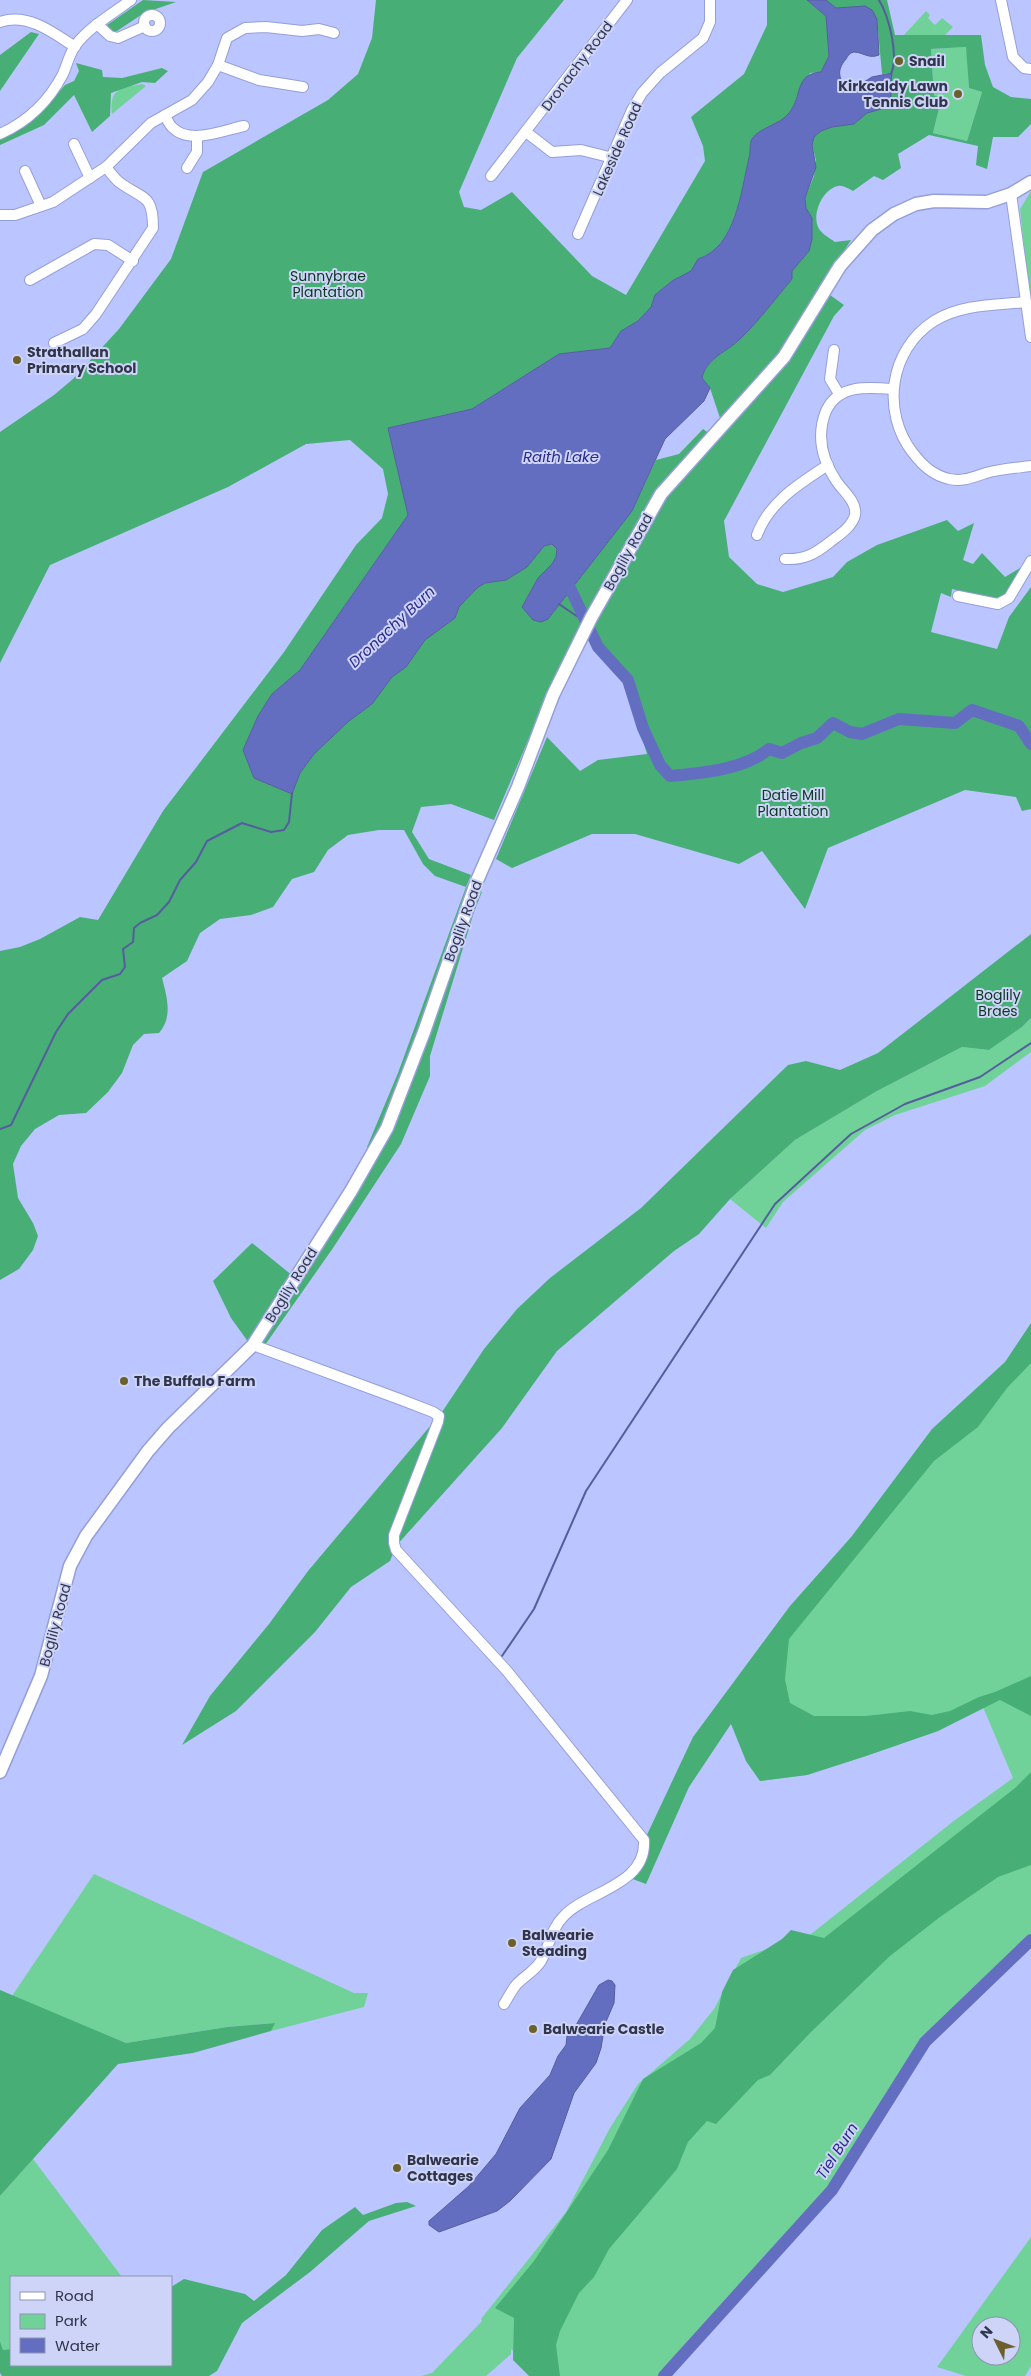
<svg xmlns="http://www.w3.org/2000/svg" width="1031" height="2376" viewBox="0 0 1031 2376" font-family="Poppins,sans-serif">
  <rect width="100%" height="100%" fill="#bbc5ff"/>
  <!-- green -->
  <g fill="#71d299" fill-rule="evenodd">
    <polygon points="926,11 930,15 928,18 935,25 942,18 953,27 945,35 904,35"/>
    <polygon points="967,47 969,88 982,92 967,141 933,133 941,100 934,97 931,49"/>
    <path d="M 142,84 L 146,86 L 112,114 C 109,89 120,88 142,84 Z"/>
    <polygon points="1031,191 1031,309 1020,209"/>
    <polygon points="1031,1018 1031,1052 985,1086 895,1115 865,1130 783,1202 766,1228 730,1199 795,1140 877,1091 962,1047 989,1050 1022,1027"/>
    <polygon points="1031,1359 1031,1943 999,1968 898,2080 836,2177 748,2279 660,2376 540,2376 511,2349 511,2354 486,2376 421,2376 432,2373 482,2321 481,2319 566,2212 610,2128 638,2084 690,2039 714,2009 741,1958 811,1934 955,1820 1013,1778 983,1707 938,1731 866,1756 807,1775 760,1781 746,1761 745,1714 783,1630 919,1468"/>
    <polygon points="94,1874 354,1993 368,1993 364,2007 271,2031 274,2023 227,2027 126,2043 12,1996"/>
    <polygon points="33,2159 122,2277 11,2277 11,2349 3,2350 0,2341 0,2196"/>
    <path d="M 1031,2237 L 1031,2366 L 1025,2376 L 966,2376 L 937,2367 ZM 981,2326 L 1011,2326 L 1011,2356 L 981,2356 Z"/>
  </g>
  <!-- forest -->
  <g fill="#47af76" fill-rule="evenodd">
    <polygon points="143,0 176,2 144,13 114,33 107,25"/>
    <path d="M 376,0 L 564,0 L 517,58 L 459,192 L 464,207 L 481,210 L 512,192 L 592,276 L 626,295 L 705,161 L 703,146 L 691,117 L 744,74 L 767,25 L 767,0 L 807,0 L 826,16 L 829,56 L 821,72 L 810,73 C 807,78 802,83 800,89 C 795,99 795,107 787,116 C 778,126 759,128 752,139 C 749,144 751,152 749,158 C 741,191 736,246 698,259 L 692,271 L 672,281 L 655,295 L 651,307 L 638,321 L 621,331 L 610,348 L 559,354 L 472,409 L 388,428 L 408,515 L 300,670 L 272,694 L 258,716 L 243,750 L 254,778 L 292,794 L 300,773 L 314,754 L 349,721 L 372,704 L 392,677 L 406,667 L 425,640 L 455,618 L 459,607 L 477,588 L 485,583 L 506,580 L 527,567 L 544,546 L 553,544 L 557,549 L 556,557 L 552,564 L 538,578 L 522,607 L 548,619 L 632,511 L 656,460 L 679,454 L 703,429 L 710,434 L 649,502 L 559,668 L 494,820 L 451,804 L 421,807 L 412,832 L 429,859 L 471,875 L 466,887 L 482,892 L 474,912 L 430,1056 L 430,1076 L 401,1144 L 333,1248 L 265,1345 L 259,1343 L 378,1153 L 367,1147 L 398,1073 L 466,887 L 435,876 L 423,864 L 404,830 L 379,830 L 348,835 L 328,850 L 314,872 L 292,879 L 273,907 L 251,915 L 220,919 L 200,933 L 187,961 L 162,978 C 167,997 173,1017 159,1033 L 144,1034 L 133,1045 L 122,1073 L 108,1092 L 86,1113 L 59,1115 L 35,1129 L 21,1146 L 13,1164 L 18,1198 L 33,1223 L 38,1236 L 33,1250 L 19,1269 L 0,1280 L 0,951 L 20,947 L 40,939 L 80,917 L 98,920 L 163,811 L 284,652 L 356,545 L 382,518 L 388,494 L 383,469 L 350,440 L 306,444 L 228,487 L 50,565 L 0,663 L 0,432 L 54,395 L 73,379 L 119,329 L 171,259 L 203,172 L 328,100 L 358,74 L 372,38 Z"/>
    <path d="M 826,0 L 887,0 L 895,35 L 981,35 L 985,65 L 993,87 L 1011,97 L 1031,99 L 1031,124 L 1018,137 L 993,137 L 987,169 L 976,165 L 978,146 L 929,135 L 898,154 L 901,168 L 883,180 L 874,176 L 853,191 C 849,189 843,185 838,186 C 822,189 811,216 819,229 C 823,235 830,238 835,242 L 851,240 L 774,361 L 721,421 L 710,388 L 702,378 C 706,358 727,352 740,339 C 759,321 775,299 792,279 L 792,271 L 809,251 L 812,218 L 806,208 L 805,198 L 814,176 L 816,160 L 812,145 L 814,137 L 821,131 L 832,127 L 854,124 L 867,113 L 886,106 C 892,95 889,86 892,73 L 882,74 L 877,19 L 854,7 L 836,8 ZM 966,47 L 969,88 L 982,92 L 967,141 L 933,133 L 941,100 L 940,97 L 934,96 L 931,49 Z"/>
    <polygon points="31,32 39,34 0,91 0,55"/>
    <polygon points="76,63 102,70 103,77 122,78 162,68 168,71 155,83 142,82 111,93 110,116 92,132 74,95 44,125 0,145 0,138 37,117 65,85 74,81 79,71"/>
    <path d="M 830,295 L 844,305 L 834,316 L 724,521 L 729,557 L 757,584 L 783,592 L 833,577 L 847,562 L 877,545 L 947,520 L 958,531 L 974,523 L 963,560 L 973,564 L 982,553 L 1005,577 L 1025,565 L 1007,594 L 997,600 L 952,589 L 951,597 L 941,593 L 931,632 L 997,649 L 1009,617 L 1031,587 L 1031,809 L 1022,811 L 1016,797 L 965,790 L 828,848 L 805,909 L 762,851 L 739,864 L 635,834 L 592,834 L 512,868 L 496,859 L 547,737 L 580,771 L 598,760 L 647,754 L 627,688 L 626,671 L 600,646 L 591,629 C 617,581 640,531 673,488 C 702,450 738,418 771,382 C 794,356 812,325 830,295 Z"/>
    <polygon points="1031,934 1031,1018 1022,1027 989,1050 962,1047 877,1091 795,1140 730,1199 699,1234 674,1251 557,1351 502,1428 396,1546 390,1561 351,1587 315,1632 236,1711 182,1745 210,1696 269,1624 308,1571 442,1412 484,1349 517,1309 550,1278 641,1208 788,1065 806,1061 840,1070 878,1053"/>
    <polygon points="252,1243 293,1276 249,1343 231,1318 213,1281"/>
    <polygon points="1031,1323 1031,1363 1007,1388 978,1427 934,1461 789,1639 785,1679 790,1703 814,1716 866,1716 910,1711 932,1715 950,1711 979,1697 995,1692 1031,1676 1031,1716 1000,1700 938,1731 866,1756 807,1775 760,1781 746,1761 731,1724 689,1787 646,1884 622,1875 634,1862 645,1839 693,1737 790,1606 852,1536 932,1429 1005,1362"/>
    <polygon points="1031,1772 1031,1865 998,1877 940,1917 890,1956 811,2032 770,2075 758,2080 716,2124 707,2121 688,2142 677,2169 609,2249 594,2277 579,2293 560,2331 556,2345 560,2376 529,2376 513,2360 514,2318 495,2308 534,2261 608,2150 643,2079 701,2043 715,2028 722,1992 733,1970 782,1939 791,1930 824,1938 1015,1788"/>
    <polygon points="0,1990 126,2043 227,2027 275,2023 271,2031 193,2053 118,2064 0,2196"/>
    <polygon points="407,2202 416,2206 369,2221 310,2272 242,2323 217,2371 209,2376 2,2376 0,2373 0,2341 3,2350 11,2349 11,2365 171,2365 171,2287 184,2279 245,2294 254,2301 286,2275 322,2230 355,2207 363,2215 396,2203"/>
  </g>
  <!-- water -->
  <g fill="#646ec1" stroke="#555d9e">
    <path d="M 807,0 L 826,0 L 836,8 L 865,6 L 872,10 L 877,19 L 879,55 C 869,59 864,53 855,52 C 850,52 848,56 846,59 C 835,72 840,79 848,92 L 872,77 L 892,73 C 890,84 892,93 890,103 L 881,109 L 867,113 L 854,124 L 832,127 L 821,131 L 814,137 L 812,145 L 816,167 L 805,198 L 806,208 L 812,218 L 812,239 L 809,251 L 792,271 L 792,279 C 775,299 759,321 740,339 C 727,352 706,358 702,378 L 710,388 L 704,401 L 665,439 L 632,511 L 548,619 L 541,622 L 533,620 L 522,607 L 538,578 L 552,564 L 556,557 L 557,549 L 552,544 L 544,546 L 527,567 L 506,580 L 485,583 L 477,588 L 459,607 L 455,618 L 425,640 L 406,667 L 392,677 L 372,704 L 349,721 L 314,754 L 300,773 L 292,794 L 254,778 L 243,750 L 258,716 L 272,694 L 300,670 L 408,515 L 388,428 L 472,409 L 559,354 L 610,348 L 621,331 L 638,321 L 651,307 L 655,295 L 672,281 L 691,271 L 698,259 C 736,247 741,191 749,158 C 751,152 749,144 752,139 C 760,127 780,125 789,113 C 803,96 794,74 821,72 L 829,56 L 826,16 Z"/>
    <polygon points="608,1980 612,1981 615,1985 614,2003 605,2024 601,2048 596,2063 574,2093 551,2159 510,2201 497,2211 439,2232 429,2225 429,2221 469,2186 496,2154 520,2108 550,2075 558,2056 566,2045 567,2036 571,2034 599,1985"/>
  </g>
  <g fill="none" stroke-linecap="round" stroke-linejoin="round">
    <!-- stream -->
    <g stroke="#555d9e" stroke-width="2">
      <path d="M 879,0 C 889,17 899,55 891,74"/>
      <polyline points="559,604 584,621"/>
      <polyline points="0,1129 11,1125 56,1032 68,1014 102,980 120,974 125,967 123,949 133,942 134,928 140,923 157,915 169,902 180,880 196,862 207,841 242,823 271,832 284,830 289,822 292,793"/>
      <polyline points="502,1656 534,1609 586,1491 775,1204 851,1134 905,1104 980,1077 1031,1043"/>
    </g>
    <!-- river -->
    <g stroke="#646ec1" stroke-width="12">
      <path d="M 570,588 L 598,647 L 628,680 L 643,728 L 660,765 L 670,776 C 701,773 744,770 769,749 L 782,753 L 801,743 L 817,738 L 833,723 L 850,732 L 862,734 L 899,719 L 955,723 L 972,710 L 1019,726 L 1031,744"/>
      <polyline points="664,2376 832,2190 925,2042 1031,1940"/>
    </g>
    <defs>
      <g id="minor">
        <polyline points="1001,0 1013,57 1024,68 1031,69"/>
        <circle cx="152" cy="23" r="8"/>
        <path d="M 0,22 C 27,12 54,33 75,47"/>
        <polyline points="97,24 110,36 118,38 145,26"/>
        <polyline points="218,65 259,80 303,87"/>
        <path d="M 165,115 C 167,119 169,125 173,128 C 190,145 224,130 244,126"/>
        <polyline points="526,132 552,152 581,150 613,158"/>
        <path d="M 0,134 C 27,122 49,101 63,74 C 67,65 69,55 75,46 C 89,27 112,14 131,0"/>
        <polyline points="74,144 90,178"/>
        <polyline points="187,168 197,152 197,136"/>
        <polyline points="25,171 41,206"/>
        <polyline points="491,176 627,0"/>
        <polyline points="1011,194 1031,337"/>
        <polyline points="0,215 15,215 53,202 106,167 151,123 192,100 208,82 218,65 227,38 245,28 266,27 302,31 319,29 334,33"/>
        <polyline points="578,234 632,110 642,93 660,73 703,38 710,22 710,0"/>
        <polyline points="30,280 94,244 108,245 133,261"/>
        <path d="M 1026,302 C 996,305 961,304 934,321 C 889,350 881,412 913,453 C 923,466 933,475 949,479 C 963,482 973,477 986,473 C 1000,469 1016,468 1031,466"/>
        <path d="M 54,343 L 83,329 L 96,314 L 153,228 C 153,193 143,200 119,182 C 114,178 110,172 106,167"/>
        <polyline points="834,350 830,379 839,394"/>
        <path d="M 757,535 C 769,502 799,484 828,465"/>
        <path d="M 785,559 C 804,560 815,554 830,542 C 839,535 852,527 855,515 C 857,502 844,492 837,482 C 822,460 816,436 826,411 C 838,384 868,387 893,389"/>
        <polyline points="958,596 998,604 1009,598 1031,561"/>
        <path d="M 253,1345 L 402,1400 L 433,1412 L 439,1416 L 438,1422 L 394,1535 L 394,1543 L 396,1550 L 507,1671 L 644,1840 C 647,1886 586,1891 563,1917 C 551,1929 549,1947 541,1961 C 534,1972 524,1976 516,1985 C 511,1991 508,1998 504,2004"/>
      </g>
      <polyline id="major" points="0,1772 41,1676 70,1566 86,1536 148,1451 168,1428 253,1345 351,1191 387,1128 424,1032 476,883 518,787 553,695 591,618 661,494 784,357 840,266 872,230 894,214 916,204 934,201 987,202 1011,194 1031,182"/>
    </defs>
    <!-- minor casing -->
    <use href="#minor" stroke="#959fd7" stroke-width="12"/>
    <!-- major casing -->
    <use href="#major" stroke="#959fd7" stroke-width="15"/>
    <!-- minor -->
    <use href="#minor" stroke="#fff" stroke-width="10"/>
    <!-- major -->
    <use href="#major" stroke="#fff" stroke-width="12"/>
  </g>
  <!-- markers -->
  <g fill="#6b5f2c" stroke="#cdd4f7" stroke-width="2">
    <circle cx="899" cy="61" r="5"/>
    <circle cx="958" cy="94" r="5"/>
    <circle cx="17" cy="360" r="5"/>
    <circle cx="124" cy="1381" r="5"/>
    <circle cx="512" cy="1943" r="5"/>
    <circle cx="533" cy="2029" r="5"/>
    <circle cx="397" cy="2168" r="5"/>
  </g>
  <g text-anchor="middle" stroke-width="4" stroke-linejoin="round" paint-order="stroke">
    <!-- poi labels -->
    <g font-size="14" font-weight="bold" fill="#31354c" stroke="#cdd4f7" text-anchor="start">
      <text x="909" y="66">Snail</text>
      <text x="948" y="91" text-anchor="end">Kirkcaldy Lawn<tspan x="948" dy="16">Tennis Club</tspan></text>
      <text x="27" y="357">Strathallan<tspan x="27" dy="16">Primary School</tspan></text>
      <text x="134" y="1386">The Buffalo Farm</text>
      <text x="522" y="1940">Balwearie<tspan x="522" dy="16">Steading</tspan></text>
      <text x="543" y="2034">Balwearie Castle</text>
      <text x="407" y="2165">Balwearie<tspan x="407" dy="16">Cottages</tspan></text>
    </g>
    <!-- street labels -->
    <g font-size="14" fill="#31354c" stroke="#cdd4f7">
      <text transform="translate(577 66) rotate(-53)" y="5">Dronachy Road</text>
      <text transform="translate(617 149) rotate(-66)" y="5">Lakeside Road</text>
      <text transform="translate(628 552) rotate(-61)" y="5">Boglily Road</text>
      <text transform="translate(463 921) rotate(-70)" y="5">Boglily Road</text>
      <text transform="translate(291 1285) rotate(-58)" y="5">Boglily Road</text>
      <text transform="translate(55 1625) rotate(-75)" y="5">Boglily Road</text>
    </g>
    <!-- park labels -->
    <g font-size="14" fill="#0a3720" stroke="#cdd4f7">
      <text x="328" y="281">Sunnybrae<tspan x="328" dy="16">Plantation</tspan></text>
      <text x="793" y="800">Datie Mill<tspan x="793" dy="16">Plantation</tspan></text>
      <text x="998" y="1000">Boglily<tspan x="998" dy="16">Braes</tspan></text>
    </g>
    <!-- water labels -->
    <g font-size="15" font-style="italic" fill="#2c298c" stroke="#cdd4f7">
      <text x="561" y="462">Raith Lake</text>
      <text transform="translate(392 627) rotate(-43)" y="5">Dronachy Burn</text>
      <text transform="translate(837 2151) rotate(-57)" y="5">Tiel Burn</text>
    </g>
  </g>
  <!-- legend -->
  <rect x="10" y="2276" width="162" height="90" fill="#cdd4f7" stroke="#8f94b3"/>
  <rect x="20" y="2292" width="25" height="8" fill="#ffffff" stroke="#8f94b3"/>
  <text x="55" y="2301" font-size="15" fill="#31354c">Road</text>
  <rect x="20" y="2314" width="25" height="15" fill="#71d299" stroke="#8f94b3"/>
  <text x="55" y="2326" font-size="15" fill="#31354c">Park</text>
  <rect x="20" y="2338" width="25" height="15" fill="#646ec1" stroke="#8f94b3"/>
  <text x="55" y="2351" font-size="15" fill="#31354c">Water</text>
  <!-- north arrow -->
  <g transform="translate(996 2341) rotate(312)"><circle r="24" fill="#cdd4f7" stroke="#8f94b3"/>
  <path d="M0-4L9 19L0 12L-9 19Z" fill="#6b5f2c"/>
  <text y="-8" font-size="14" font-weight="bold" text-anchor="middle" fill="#31354c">N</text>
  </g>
</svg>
